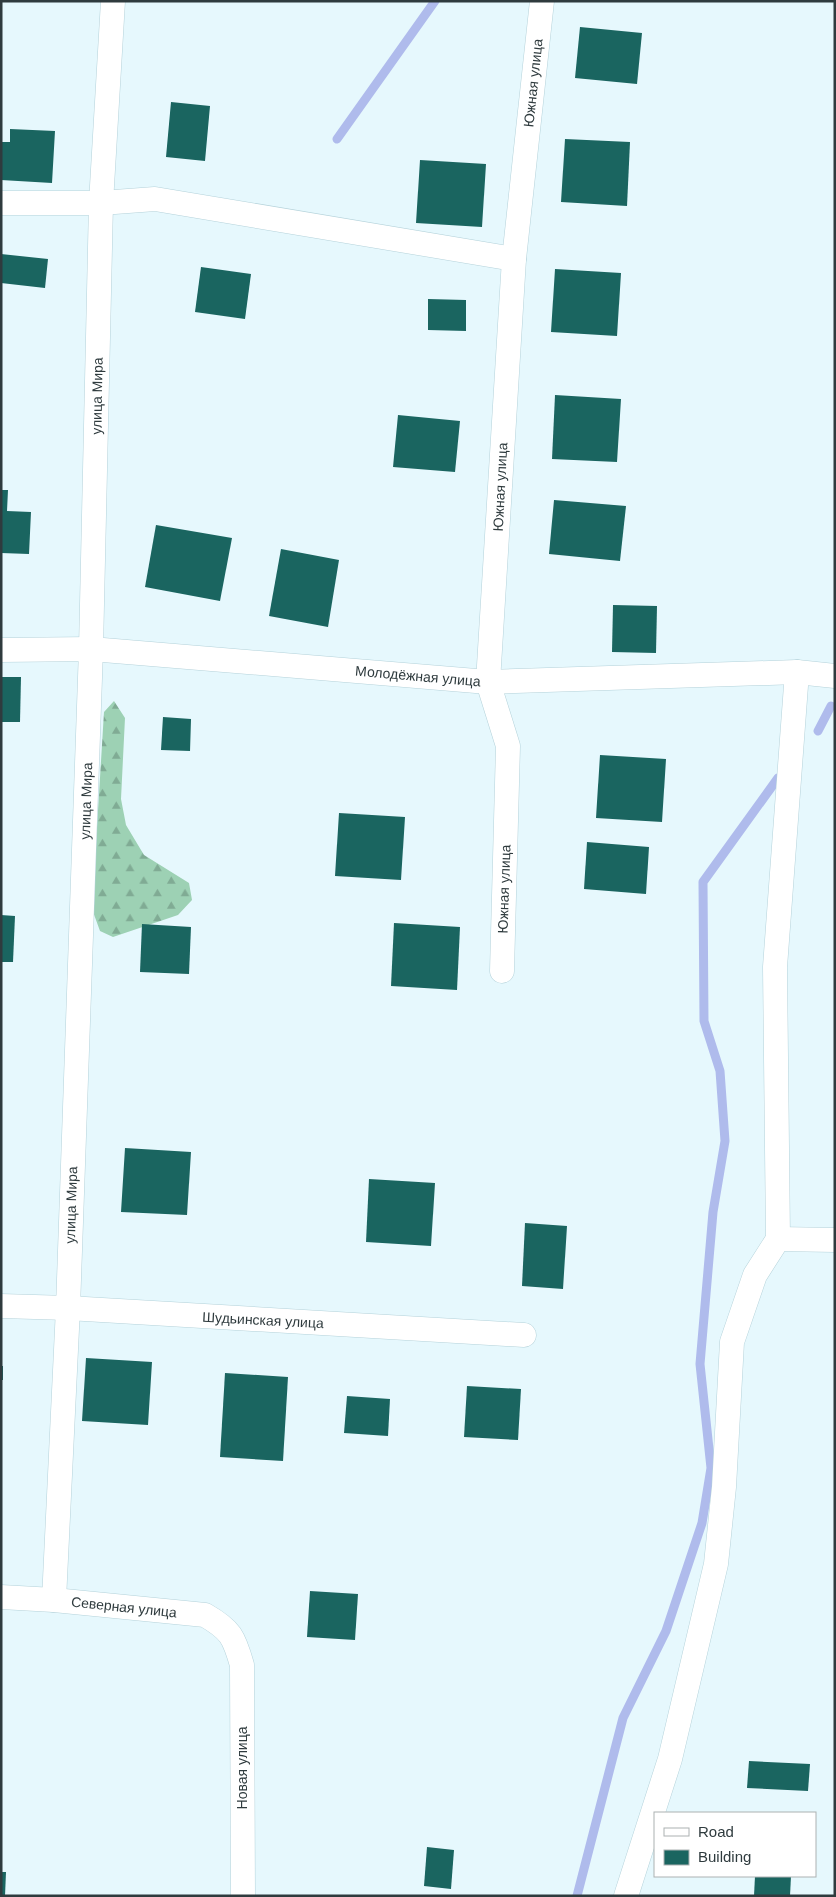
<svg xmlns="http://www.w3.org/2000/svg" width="836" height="1897" viewBox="0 0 836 1897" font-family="Helvetica,sans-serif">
  <defs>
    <pattern id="forest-firs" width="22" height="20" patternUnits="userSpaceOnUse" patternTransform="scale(1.25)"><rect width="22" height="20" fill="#9dd1b4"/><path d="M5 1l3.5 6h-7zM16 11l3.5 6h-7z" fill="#80ab94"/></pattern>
  </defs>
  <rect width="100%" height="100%" fill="#e6f8fd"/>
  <!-- forest -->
  <polygon fill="url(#forest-firs)" points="114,701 125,718 121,799 126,825 144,855 189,883 192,900 178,915 113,937 100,931 92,909 104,712"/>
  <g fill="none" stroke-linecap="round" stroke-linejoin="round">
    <!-- stream -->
    <g stroke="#afbbec" stroke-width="9">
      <polyline points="337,139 435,1"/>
      <polyline points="818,731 831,706"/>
      <polyline points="577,1896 623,1718 666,1631 702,1523 711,1468 700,1364 713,1212 725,1141 720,1071 704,1021 703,882 778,778"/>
    </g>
  </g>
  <!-- building -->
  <g fill="#1a6560">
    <polygon points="580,27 642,33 637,84 575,78"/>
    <polygon points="171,102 210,106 205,161 166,157"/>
    <polygon points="10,129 55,131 52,183 1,180 1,142 10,142"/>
    <polygon points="565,139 630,142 627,206 561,202"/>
    <polygon points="420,160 486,164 482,227 416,223"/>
    <polygon points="1,254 48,259 45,288 1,283"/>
    <polygon points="201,267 251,274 245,319 195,312"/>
    <polygon points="555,269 621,273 617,336 551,332"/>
    <polygon points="428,299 466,300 466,331 428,330"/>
    <polygon points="555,395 621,399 617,462 552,459"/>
    <polygon points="398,415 460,421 455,472 393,467"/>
    <polygon points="1,490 8,490 7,511 31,512 29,554 1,553"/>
    <polygon points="554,500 626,506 620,561 549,554"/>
    <polygon points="156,525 232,538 220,601 145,587"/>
    <polygon points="281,549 339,560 328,627 269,616"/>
    <polygon points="613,605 657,606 656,653 612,652"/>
    <polygon points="1,677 21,677 20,722 1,722"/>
    <polygon points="163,717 191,719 190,751 161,750"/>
    <polygon points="600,755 666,759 662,822 596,818"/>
    <polygon points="339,813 405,817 401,880 335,876"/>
    <polygon points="587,842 649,847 646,894 584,889"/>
    <polygon points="1,915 15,916 13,962 1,962"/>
    <polygon points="394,923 460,927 457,990 391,986"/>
    <polygon points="142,924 191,927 189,974 140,972"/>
    <polygon points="125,1148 191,1152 187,1215 121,1212"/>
    <polygon points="369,1179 435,1183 431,1246 366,1242"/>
    <polygon points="525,1223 567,1226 563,1289 522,1286"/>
    <polygon points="86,1358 152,1362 148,1425 82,1421"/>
    <rect x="1" y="1366" width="2" height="14"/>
    <polygon points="225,1373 288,1377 283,1461 220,1457"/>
    <polygon points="467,1386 521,1389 518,1440 464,1437"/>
    <polygon points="347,1396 390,1399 388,1436 344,1433"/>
    <polygon points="310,1591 358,1594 355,1640 307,1637"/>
    <polygon points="749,1761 810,1764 808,1791 747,1788"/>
    <polygon points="427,1847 454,1850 451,1889 424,1886"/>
    <polygon points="1,1872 6,1872 5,1896 1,1896"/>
    <polygon points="755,1876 791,1876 790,1896 754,1896"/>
  </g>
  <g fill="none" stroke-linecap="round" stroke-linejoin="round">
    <defs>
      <g id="street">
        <polyline points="1,203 101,203 155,199 514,259"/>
        <polyline points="1,650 91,649 488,682 797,672 835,676"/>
        <polyline points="502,971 508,746 488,682 514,259 542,1"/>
        <polyline points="778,1239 835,1240"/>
        <polyline points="1,1306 68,1308 524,1335"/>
        <path d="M 1,1597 L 54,1600 L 205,1615 C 231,1630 234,1637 242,1665 L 243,1896"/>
        <polyline points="54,1600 68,1308 91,649 101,203 113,1"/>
        <polyline points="626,1896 670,1759 716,1564 724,1487 732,1342 755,1275 778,1239 775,967 797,672"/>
      </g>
    </defs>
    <!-- street casing -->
    <use href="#street" stroke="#b4d2da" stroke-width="25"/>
    <!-- street -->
    <use href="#street" stroke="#fff" stroke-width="24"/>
  </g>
  <g text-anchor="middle" stroke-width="5" stroke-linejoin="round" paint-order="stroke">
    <!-- street labels -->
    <g font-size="14" fill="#2f3b3e" stroke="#fff">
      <text transform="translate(533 83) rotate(-84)" y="5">Южная улица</text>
      <text transform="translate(97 396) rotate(-89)" y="5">улица Мира</text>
      <text transform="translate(500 487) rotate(-87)" y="5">Южная улица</text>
      <text transform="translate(418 676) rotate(5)" y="5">Молодёжная улица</text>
      <text transform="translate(86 801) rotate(-88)" y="5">улица Мира</text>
      <text transform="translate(504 889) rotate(-88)" y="5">Южная улица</text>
      <text transform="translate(71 1205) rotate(-88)" y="5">улица Мира</text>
      <text transform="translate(263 1320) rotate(3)" y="5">Шудьинская улица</text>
      <text transform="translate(124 1607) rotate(6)" y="5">Северная улица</text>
      <text transform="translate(242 1768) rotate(-90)" y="5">Новая улица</text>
    </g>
  </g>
  <!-- border -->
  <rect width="836" height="1897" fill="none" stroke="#2f3b3e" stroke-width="5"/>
  <!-- legend -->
  <rect x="654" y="1812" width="162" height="65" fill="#ffffff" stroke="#acb1b2"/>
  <rect x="664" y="1828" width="25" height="8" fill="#ffffff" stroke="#acb1b2"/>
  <text x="698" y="1837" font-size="15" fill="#2f3b3e">Road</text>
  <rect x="664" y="1850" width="25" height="15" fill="#1a6560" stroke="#acb1b2"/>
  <text x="698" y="1862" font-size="15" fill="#2f3b3e">Building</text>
</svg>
